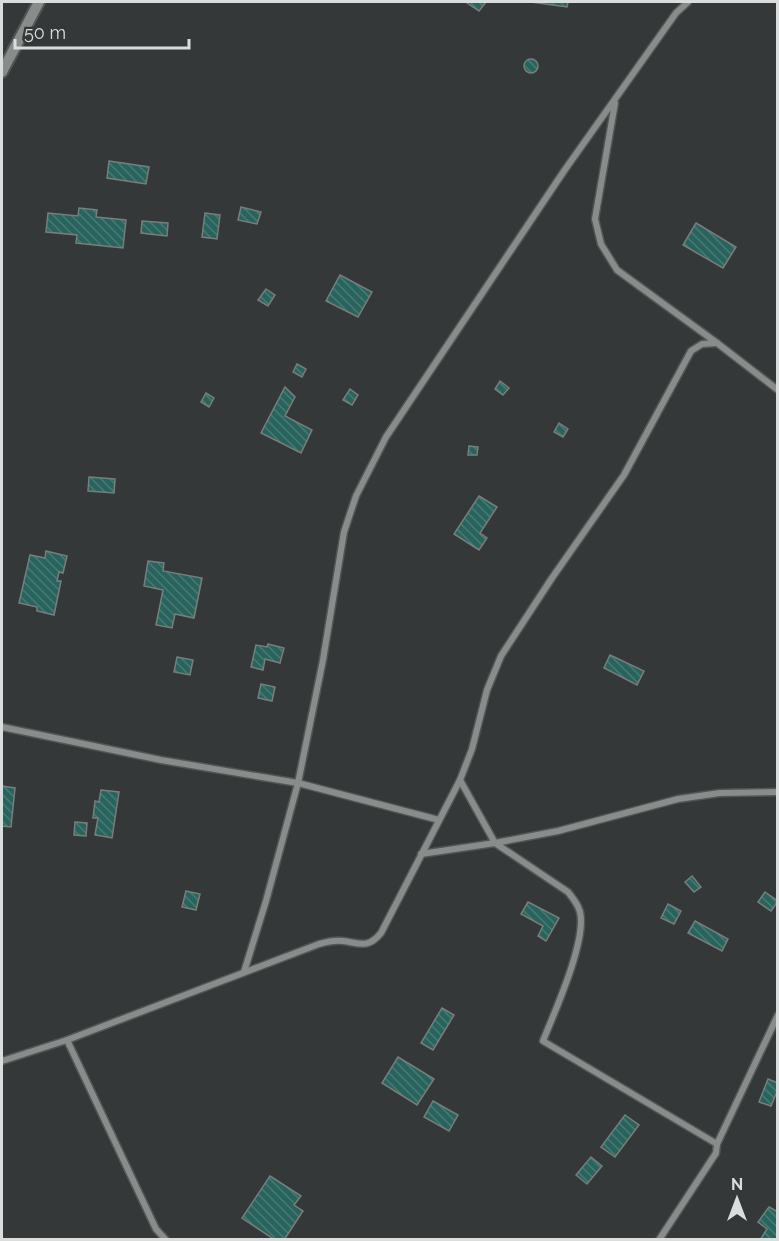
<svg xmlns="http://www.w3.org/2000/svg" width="779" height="1241" viewBox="0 0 779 1241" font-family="Raleway,sans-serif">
  <defs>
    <pattern id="building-back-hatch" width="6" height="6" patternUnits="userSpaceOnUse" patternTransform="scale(1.5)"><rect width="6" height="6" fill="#28645d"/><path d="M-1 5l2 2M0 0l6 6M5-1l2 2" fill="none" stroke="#477a74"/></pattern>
  </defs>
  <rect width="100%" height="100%" fill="#353838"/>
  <!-- building -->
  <g fill="url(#building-back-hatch)" stroke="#797d7c" stroke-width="1.5">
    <polygon points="468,2 486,2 479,11 467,3"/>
    <polygon points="531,2 568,2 567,7"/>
    <circle cx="531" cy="66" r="7"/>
    <polygon points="109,161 149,167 146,184 107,178"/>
    <polygon points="241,207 261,212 257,224 238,220"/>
    <polygon points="79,208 97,210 96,217 126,220 123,248 76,243 77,235 46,232 48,213 78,216"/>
    <polygon points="205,213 220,215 217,239 202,237"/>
    <polygon points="142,221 168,223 167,236 141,233"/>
    <polygon points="696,223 736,247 723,268 683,245"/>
    <polygon points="340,275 372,292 358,317 326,301"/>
    <polygon points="266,289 275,295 268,306 258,300"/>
    <polygon points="297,364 306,369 302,377 293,372"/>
    <polygon points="500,381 509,388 503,395 495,389"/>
    <polygon points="285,387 295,397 285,416 312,430 301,453 261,433"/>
    <polygon points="350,389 358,395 352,405 343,400"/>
    <polygon points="206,393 214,398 209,407 201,402"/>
    <polygon points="559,423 568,429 563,437 554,432"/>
    <polygon points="469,446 478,447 477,455 468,455"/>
    <polygon points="89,477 115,479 114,493 88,491"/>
    <polygon points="479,496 497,507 480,533 487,538 479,550 454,534"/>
    <polygon points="46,551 67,556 63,573 59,572 57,581 61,581 54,615 37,611 37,607 19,603 30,555 45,558"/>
    <polygon points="148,561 164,563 163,571 202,578 194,618 175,614 172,628 156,625 163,590 144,586"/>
    <polygon points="268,644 284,648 280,663 265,659 263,670 251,667 256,645 267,647"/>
    <polygon points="610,655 644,671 637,685 604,668"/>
    <polygon points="177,657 193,660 190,675 174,672"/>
    <polygon points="261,684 275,687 272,701 258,698"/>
    <polygon points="2,786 15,788 11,827 2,826"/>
    <polygon points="101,790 119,792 112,838 95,835 98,818 93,818 95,801 99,802"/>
    <polygon points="75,822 87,823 86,836 74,835"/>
    <polygon points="692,876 701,887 694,892 685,882"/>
    <polygon points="186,891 200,894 196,910 182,907"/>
    <polygon points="765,892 778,901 771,911 758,902"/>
    <polygon points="528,902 559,918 546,941 538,936 543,926 521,914"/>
    <polygon points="668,904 681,911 674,924 661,918"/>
    <polygon points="695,921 728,939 722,951 688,933"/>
    <polygon points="442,1008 454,1015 433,1050 421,1043"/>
    <polygon points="398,1057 434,1079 417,1105 382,1083"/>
    <polygon points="768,1079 778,1083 778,1089 771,1106 759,1102"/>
    <polygon points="433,1101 458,1115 449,1131 424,1117"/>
    <polygon points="625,1115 639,1125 615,1157 601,1147"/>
    <polygon points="591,1157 602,1166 587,1184 576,1175"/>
    <polygon points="270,1176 301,1196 294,1205 303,1211 284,1240 275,1240 242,1218"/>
    <polygon points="769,1207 778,1212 778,1240 760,1240 767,1229 758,1222"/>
  </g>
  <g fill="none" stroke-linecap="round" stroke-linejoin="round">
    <defs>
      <g id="minor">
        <polyline points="615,103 595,219 601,244 617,270 717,343 778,390"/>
        <polyline points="2,727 161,760 298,783 439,820"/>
        <path d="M 460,780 L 495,843 L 568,892 C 573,898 578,904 580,912 C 587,941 554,1013 543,1041 L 717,1144 L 716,1153 L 659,1240"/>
        <polyline points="421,854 495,843 558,831 678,799 720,793 778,792"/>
        <polyline points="244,972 266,901 298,783 323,660 344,532 356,496 386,437 564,171 676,13 688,2"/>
        <polyline points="67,1040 156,1229 166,1240"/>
        <path d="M 2,1061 L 67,1040 L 319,944 C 326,942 334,940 343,941 C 360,943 368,949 381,933 L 460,780 L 472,749 L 487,690 L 501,656 L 552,578 L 624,475 L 691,351 L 702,344 L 717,343"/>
        <polyline points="717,1144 778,1015"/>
      </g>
      <polyline id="tertiary" points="2,72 39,2"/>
    </defs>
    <!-- minor casing -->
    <use href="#minor" stroke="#515554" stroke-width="9"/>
    <!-- tertiary casing -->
    <use href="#tertiary" stroke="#515554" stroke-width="14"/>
    <!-- minor -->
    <use href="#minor" stroke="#888c8b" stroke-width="6"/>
    <!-- tertiary -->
    <use href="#tertiary" stroke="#888c8b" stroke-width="10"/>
  </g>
  <!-- border -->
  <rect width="779" height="1241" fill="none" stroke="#dbdddc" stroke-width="6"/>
  <!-- north arrow -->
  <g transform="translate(737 1199)" stroke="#353838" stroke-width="4.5" paint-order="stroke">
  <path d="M0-4.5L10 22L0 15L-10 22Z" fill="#dbdddc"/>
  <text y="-9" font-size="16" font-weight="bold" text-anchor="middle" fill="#dbdddc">N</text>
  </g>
  <!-- scale -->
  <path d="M15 39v9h174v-9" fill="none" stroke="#dbdddc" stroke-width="3"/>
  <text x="24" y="39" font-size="18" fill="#dbdddc" stroke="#353838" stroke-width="4.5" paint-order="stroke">50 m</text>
</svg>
